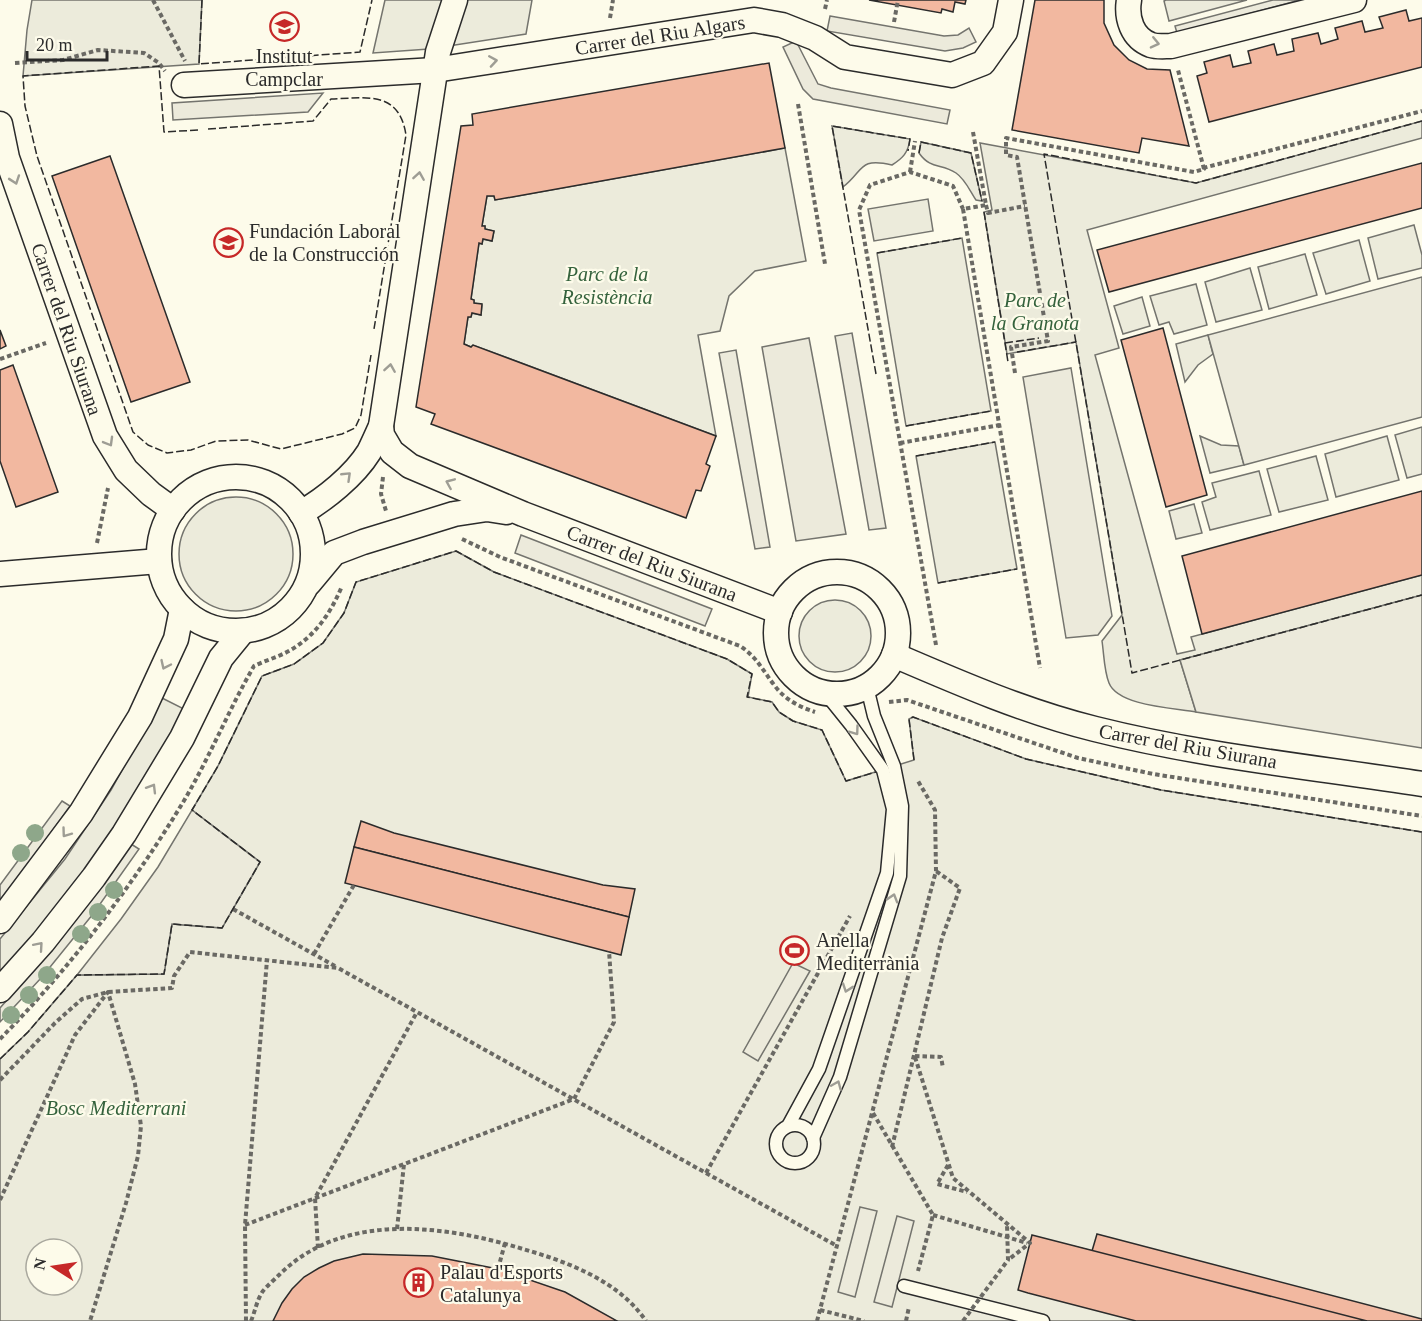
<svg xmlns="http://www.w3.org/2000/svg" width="1422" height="1321" viewBox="0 0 1422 1321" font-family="'Times New Roman',serif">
  <rect width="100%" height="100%" fill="#fdfbea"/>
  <!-- green -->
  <g fill="#ecebdb" stroke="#74746e" stroke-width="1.5" fill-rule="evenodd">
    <polygon points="32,0 202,0 199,64 23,76 27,30"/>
    <polygon points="385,0 532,0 526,34 429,49 373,53"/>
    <polygon points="1166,0 1247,0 1169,21 1164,1"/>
    <path d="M 1422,121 L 1422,138 L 1087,230 L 1119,348 L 1095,355 L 1177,654 L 1195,650 L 1191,637 L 1422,575 L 1422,595 L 1180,660 L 1196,712 C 1174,708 1118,706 1109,683 C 1104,671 1104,654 1102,641 L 1122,615 L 1076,342 L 1007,354 L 984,212 L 992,210 L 980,143 L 1196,183 Z"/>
    <path d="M 832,126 L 910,139 C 908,153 903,158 892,165 C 858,157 864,171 843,187 Z"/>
    <path d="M 921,142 L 971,153 L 982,201 L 976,200 C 970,191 965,179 956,173 C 941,163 931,170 919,153 Z"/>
    <polygon points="785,148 806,261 755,271 729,296 720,331 698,335 716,436 473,345 471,347 464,344 468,317 471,317 472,313 481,315 482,305 474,303 474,300 471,299 479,243 482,244 483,239 492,241 494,231 485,229 485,226 482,226 487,196 494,196 495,200"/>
    <polygon points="928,199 933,231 874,241 868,209"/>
    <polygon points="1414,225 1422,255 1422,268 1378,279 1368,238"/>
    <polygon points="962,238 991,411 906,426 877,253"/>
    <polygon points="1359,240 1370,281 1326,294 1313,253"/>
    <polygon points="1305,254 1317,295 1269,309 1258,267"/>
    <polygon points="1250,268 1262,310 1216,322 1205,282"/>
    <polygon points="1196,284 1207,325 1174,334 1169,322 1159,325 1150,296"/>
    <polygon points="1142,297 1150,326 1123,334 1114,306"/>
    <polygon points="1208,335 1213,354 1198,365 1185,382 1176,344"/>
    <polygon points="1422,427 1422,474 1407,478 1395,435"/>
    <polygon points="1200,436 1221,445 1239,446 1244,465 1210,473"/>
    <polygon points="1387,436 1399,480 1336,497 1325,454"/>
    <polygon points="995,442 1017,569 938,583 916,456"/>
    <polygon points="1316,456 1328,500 1279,512 1267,469"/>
    <polygon points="1259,471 1271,515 1210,530 1202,502 1216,497 1212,483"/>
    <circle cx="236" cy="554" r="57"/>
    <polygon points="1194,504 1202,533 1176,539 1169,511"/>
    <path d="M 456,551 L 494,572 L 727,659 L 752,674 L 748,697 L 772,702 L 779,712 L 793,721 L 822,730 L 846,781 L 914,760 L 909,719 L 913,717 L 1026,759 L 1161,790 L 1422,832 L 1422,1321 L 0,1321 L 0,1059 L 28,1032 L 77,975 L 164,974 L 172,924 L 222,928 L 260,862 L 192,810 L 218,766 L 262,676 L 294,664 L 323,643 L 344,613 L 356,582 ZM 36,1249 L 72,1249 L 72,1285 L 36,1285 Z"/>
    <circle cx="835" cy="636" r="36"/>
    <path d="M 162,698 L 184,709 C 135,806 72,894 0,975 L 0,939 L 65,859 L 111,790 Z"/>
  </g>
  <!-- parking -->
  <g fill="#eceadb" stroke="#74746e" stroke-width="1.5">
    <polygon points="1273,0 1300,0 1177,33 1175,26"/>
    <polygon points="830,16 944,36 958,35 969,28 976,42 963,48 945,51 827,31"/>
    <polygon points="796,41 818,84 831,88 950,110 947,124 813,99 803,89 783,47"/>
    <polygon points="323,93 308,112 173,120 172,103"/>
    <polygon points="1422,277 1422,417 1244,465 1208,335"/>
    <polygon points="852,333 886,528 869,530 835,336"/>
    <polygon points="809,338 846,534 796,541 762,347"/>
    <polygon points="736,350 770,547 755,549 719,353"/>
    <polygon points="1071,368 1112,616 1098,635 1066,638 1023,377"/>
    <polygon points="521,535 712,609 705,626 515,553"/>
    <polygon points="1422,595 1422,748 1196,712 1180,660"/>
    <polygon points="62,801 70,806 23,872 0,900 0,885"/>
    <polygon points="192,810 260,862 222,928 172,924 164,974 77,975 121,919 158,867"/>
    <polygon points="131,844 139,849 93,914 42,977 0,1022 0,1008 60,940"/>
    <polygon points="793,963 810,971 758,1061 743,1052"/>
    <polygon points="860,1207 877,1211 855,1297 838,1292"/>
    <polygon points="897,1216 914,1221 892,1307 874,1302"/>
  </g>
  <!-- building -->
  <g fill="#f2b8a0" stroke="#2b2b2b" stroke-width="1.5">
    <polygon points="869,0 966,0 965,4 955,2 953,12 942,9 941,13"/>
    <polygon points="1035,0 1104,0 1104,23 1114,45 1129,60 1147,69 1170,70 1189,146 1142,138 1139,153 1012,130"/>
    <polygon points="1406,10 1409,21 1422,18 1422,67 1209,122 1197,76 1207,73 1204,62 1230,55 1233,67 1251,63 1248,51 1274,44 1277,55 1294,51 1292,39 1318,33 1321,44 1338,39 1335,28 1362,21 1365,32 1383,28 1379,17"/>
    <polygon points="769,63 785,148 495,200 494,196 487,196 482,226 485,226 485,229 494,231 492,241 483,239 482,244 479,243 471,299 474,300 474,303 482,304 481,315 472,313 471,317 468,317 464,344 471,347 473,345 716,436 706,464 710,466 701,491 696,490 686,518 431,424 435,414 416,407 461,126 473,125 472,114"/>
    <polygon points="110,156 190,382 131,402 52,176"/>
    <polygon points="1422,163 1422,208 1109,292 1097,250"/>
    <polygon points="1163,328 1207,495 1166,507 1121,340"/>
    <polygon points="0,330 6,346 0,349"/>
    <polygon points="13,365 58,492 16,507 0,461 0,370"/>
    <polygon points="1422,491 1422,575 1202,634 1182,556"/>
    <polygon points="361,821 394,833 603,885 635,889 629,917 354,847"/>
    <polygon points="354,847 629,917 621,955 345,883"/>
    <polygon points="1097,1234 1422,1319 1422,1321 1249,1321 1065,1273 1072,1246 1092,1251"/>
    <polygon points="1032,1235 1367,1321 1136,1321 1028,1293 1018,1290"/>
    <polygon points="363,1254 432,1256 498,1269 565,1292 617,1321 273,1321 282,1303 292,1289 304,1277 319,1268 334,1261"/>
  </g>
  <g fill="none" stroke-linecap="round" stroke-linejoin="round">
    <defs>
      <g id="lane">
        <circle cx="795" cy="1144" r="19"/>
        <polyline points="788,1126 819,1069 887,873 893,809 883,770 851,725 826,694"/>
        <polyline points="813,1138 840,1077 900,876 902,806 894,766 874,716 867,687"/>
        <polyline points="904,1286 1043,1321"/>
      </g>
      <g id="street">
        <path d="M 1129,0 C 1126,18 1132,38 1151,45 C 1157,47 1165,46 1171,46 L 1354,0"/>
        <polyline points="184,85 435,70 754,20 782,25 815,38 845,57 952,75 983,63 1005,32 1011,0"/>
        <polyline points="0,124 7,158 105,436 126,470 151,494 173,510"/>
        <polyline points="381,426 382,435 392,452 410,466 523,514 780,612"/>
        <circle cx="236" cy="554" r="77"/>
        <path d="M 301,513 C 325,499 354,476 369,452 C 373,444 377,435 381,426 L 438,52 L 455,0"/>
        <circle cx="837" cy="633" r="61"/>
        <polyline points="0,574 159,561"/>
        <polyline points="309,583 334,553 363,542 454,514 487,509 506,512"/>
        <path d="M 894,655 C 959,683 1026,712 1095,729 C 1202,756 1313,767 1422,784"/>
        <polyline points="0,921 81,813 140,717 176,639 182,609"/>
        <polyline points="0,990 43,942 94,877 124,834 182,738 221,658 243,631"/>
      </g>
    </defs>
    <!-- lane casing -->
    <use href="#lane" stroke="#2b2b2b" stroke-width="15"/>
    <!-- street casing -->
    <use href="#street" stroke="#2b2b2b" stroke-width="27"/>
    <!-- path -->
    <g stroke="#6a6964" stroke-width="4" stroke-dasharray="4.5 3" stroke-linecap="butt">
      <polyline points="153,0 185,61"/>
      <polyline points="825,9 827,0"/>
      <polyline points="610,18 613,0"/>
      <polyline points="894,22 898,0"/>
      <polyline points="15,63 63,60 98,50 144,53 159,63 165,71"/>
      <polyline points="798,104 825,264"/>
      <polyline points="973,132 986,205 963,209 1040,668"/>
      <polyline points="1203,168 1422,111"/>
      <polyline points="910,172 915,141"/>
      <polyline points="986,205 988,213 1025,206"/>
      <polyline points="0,359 46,343"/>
      <polyline points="1015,373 1011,347 1048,341 1017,157 1006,155 1006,138 1194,172 1204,169 1178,70"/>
      <polyline points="900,443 1000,425"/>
      <polyline points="383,477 381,494 386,511"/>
      <path d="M 462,539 L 500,557 L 740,646 C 757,657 763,671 775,686 C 785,700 800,707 815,712"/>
      <polyline points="97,543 108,488"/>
      <polyline points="936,645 859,210 870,185 910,172 953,186 963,209"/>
      <polyline points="889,702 907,700 1078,758 1153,774 1422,816"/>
      <polyline points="233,909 335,966"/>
      <polyline points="314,954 354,885"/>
      <path d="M 0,1039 C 69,969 131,888 182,804 C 209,759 228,711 254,666 C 264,661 275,658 285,653 C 313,639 330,615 342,586"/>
      <polyline points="915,1056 941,1057 943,1068"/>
      <polyline points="915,1057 953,1178 1030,1243 1008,1260"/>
      <polyline points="0,1080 55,1023 82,999 108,992 172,988 174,976 190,952 338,968 837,1246"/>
      <polyline points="873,1113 933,1215 918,1271"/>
      <polyline points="892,1147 942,938 960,888 936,871"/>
      <polyline points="948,1165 937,1184 967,1192"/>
      <polyline points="706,1173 850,916"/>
      <polyline points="0,1200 75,1035 108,992 135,1084 141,1126 138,1156 126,1203 90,1321"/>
      <polyline points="933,1215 1027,1243"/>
      <polyline points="245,1225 574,1099 614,1022 609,951"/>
      <polyline points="397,1229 404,1164"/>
      <polyline points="318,1248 315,1198 417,1012"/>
      <polyline points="498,1269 505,1243"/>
      <polyline points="820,1310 864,1321"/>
      <polyline points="246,1321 245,1225 267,960"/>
      <path d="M 251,1321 C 255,1312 257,1299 263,1291 C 267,1286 274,1280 279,1275 C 343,1211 444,1225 523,1249 C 568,1262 619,1281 646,1321"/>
      <polyline points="817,1321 936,871 935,810 918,781"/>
      <polyline points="906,1321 909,1307"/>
    </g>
    <!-- lane -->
    <use href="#lane" stroke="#fdfbea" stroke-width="12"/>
    <!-- street -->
    <use href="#street" stroke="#fdfbea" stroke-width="24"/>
    <!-- path-bridge -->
    <polyline stroke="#6a6964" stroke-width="4" stroke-dasharray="4.5 3" stroke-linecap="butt" points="963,1321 1008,1260 1007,1224"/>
    <!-- fence -->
    <g stroke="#2b2b2b" stroke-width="1.5" stroke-dasharray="8 3" stroke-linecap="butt">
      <polyline points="202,0 199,64 360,52 372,0"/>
      <polyline points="1422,121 1196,183 1044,154 1132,673 1422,595"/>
      <path d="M 208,129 L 313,121 L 331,99 C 367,98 399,90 406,135 L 374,329"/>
      <polyline points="198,130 164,132 159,66 23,76 25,106 37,156 133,432 148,445 167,453 191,450 216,441 248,440 281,449 342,434 355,428 361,415 371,355"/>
      <polyline points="919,153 921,142 971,153 982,201"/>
      <polyline points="984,212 1008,362"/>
      <polyline points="877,253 962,238"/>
      <polyline points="1005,343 1039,338"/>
      <polyline points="1017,352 1076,342"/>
      <polyline points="876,374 832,126 910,139 908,151"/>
      <polyline points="906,426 991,411"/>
      <polyline points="916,456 995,442"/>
      <polyline points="938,583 1017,569"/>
      <polyline points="914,760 909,719 913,717 1026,759 1161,790 1422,832"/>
      <polyline points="0,1059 28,1032 77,975 164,974 172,924 222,928 260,862 192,810 218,766 262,676 294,664 323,643 344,613 356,582 456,551 494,572 727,659 752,674 747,697 772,702 779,712 793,721 822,730 846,781 876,772"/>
    </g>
  </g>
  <!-- trees -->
  <g fill="#8ea78a">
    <circle cx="35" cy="833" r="9"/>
    <circle cx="21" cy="853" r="9"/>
    <circle cx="114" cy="890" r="9"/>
    <circle cx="98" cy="912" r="9"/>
    <circle cx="81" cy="934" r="9"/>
    <circle cx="47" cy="975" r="9"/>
    <circle cx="29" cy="995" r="9"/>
    <circle cx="11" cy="1015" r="9"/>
  </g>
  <!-- one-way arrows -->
  <defs><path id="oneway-chevron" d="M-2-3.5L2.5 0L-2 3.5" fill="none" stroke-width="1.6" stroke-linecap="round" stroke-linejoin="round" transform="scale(1.5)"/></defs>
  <g stroke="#9e9d94">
    <use href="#oneway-chevron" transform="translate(1155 43) rotate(13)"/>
    <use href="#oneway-chevron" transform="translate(493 61) rotate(-9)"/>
    <use href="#oneway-chevron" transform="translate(419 176) rotate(-81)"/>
    <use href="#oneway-chevron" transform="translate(15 180) rotate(71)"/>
    <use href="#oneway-chevron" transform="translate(390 368) rotate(-81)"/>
    <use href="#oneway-chevron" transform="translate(109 442) rotate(60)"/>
    <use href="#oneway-chevron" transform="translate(347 476) rotate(-44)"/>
    <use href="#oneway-chevron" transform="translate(450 483) rotate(-157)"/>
    <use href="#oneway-chevron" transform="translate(165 665) rotate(115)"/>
    <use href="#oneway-chevron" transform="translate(855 731) rotate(54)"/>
    <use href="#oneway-chevron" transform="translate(152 788) rotate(-59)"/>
    <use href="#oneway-chevron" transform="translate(66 833) rotate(126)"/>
    <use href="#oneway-chevron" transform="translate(893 898) rotate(-73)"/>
    <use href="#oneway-chevron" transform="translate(39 946) rotate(-49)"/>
    <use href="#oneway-chevron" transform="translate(847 988) rotate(109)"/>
    <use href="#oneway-chevron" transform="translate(837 1085) rotate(-67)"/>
  </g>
  <!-- icons -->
  <defs>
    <symbol id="school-ring" viewBox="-11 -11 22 22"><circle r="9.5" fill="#fdfbea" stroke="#c62828" stroke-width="1.5"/><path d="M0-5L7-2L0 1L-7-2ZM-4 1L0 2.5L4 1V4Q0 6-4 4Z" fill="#c62828"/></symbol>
    <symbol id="university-ring" viewBox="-11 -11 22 22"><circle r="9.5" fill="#fdfbea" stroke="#c62828" stroke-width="1.5"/><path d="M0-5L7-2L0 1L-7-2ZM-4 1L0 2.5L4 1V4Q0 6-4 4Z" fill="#c62828"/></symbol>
    <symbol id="stadium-ring" viewBox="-11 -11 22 22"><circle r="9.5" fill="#fdfbea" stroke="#c62828" stroke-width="1.5"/><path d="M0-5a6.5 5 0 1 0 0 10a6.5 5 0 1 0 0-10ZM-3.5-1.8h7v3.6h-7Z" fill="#c62828"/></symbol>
    <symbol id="building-ring" viewBox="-11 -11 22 22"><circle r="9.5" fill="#fdfbea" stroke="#c62828" stroke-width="1.5"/><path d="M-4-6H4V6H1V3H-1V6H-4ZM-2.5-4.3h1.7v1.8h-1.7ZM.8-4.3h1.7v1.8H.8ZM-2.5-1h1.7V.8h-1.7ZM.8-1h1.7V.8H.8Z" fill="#c62828"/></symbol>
  </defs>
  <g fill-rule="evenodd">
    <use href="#school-ring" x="268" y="10" width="33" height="33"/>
    <use href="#university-ring" x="212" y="226" width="33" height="33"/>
    <use href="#stadium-ring" x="778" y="934" width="33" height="33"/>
    <use href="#building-ring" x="402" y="1266" width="33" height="33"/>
  </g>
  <g text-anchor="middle" stroke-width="4.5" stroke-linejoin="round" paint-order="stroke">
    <!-- street labels -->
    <g font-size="20" fill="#2b2b2b" stroke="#fdfbea">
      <text transform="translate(660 35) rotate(-9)" y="7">Carrer del Riu Algars</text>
      <text transform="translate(67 329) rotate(71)" y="7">Carrer del Riu Siurana</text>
      <text transform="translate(652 563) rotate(21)" y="7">Carrer del Riu Siurana</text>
      <text transform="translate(1188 746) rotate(10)" y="7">Carrer del Riu Siurana</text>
    </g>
    <!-- poi labels -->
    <g font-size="20" fill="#2b2b2b" stroke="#fdfbea" text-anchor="start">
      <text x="284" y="63" text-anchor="middle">Institut<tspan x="284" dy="23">Campclar</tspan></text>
      <text x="249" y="238">Fundación Laboral<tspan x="249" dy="23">de la Construcción</tspan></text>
      <text x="816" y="947">Anella<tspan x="816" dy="23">Mediterrània</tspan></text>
      <text x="440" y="1279">Palau d'Esports<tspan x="440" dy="23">Catalunya</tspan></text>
    </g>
    <!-- park labels -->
    <g font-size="20" font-style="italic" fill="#34623c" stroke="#fdfbea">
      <text x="607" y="281">Parc de la<tspan x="607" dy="23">Resistència</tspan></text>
      <text x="1035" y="307">Parc de<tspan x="1035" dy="23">la Granota</tspan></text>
      <text x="116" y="1115">Bosc Mediterrani</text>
    </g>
  </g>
  <!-- north arrow -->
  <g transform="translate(54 1267) rotate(282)"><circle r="28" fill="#fdfbea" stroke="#a9a89e" stroke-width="1.5"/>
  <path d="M0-4.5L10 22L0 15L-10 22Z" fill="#c62828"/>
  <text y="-9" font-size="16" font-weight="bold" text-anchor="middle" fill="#2b2b2b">N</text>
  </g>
  <!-- scale -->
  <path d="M27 51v9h80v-9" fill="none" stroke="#2b2b2b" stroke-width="3"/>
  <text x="36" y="51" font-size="18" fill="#2b2b2b" stroke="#fdfbea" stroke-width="4.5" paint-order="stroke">20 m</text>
</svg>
